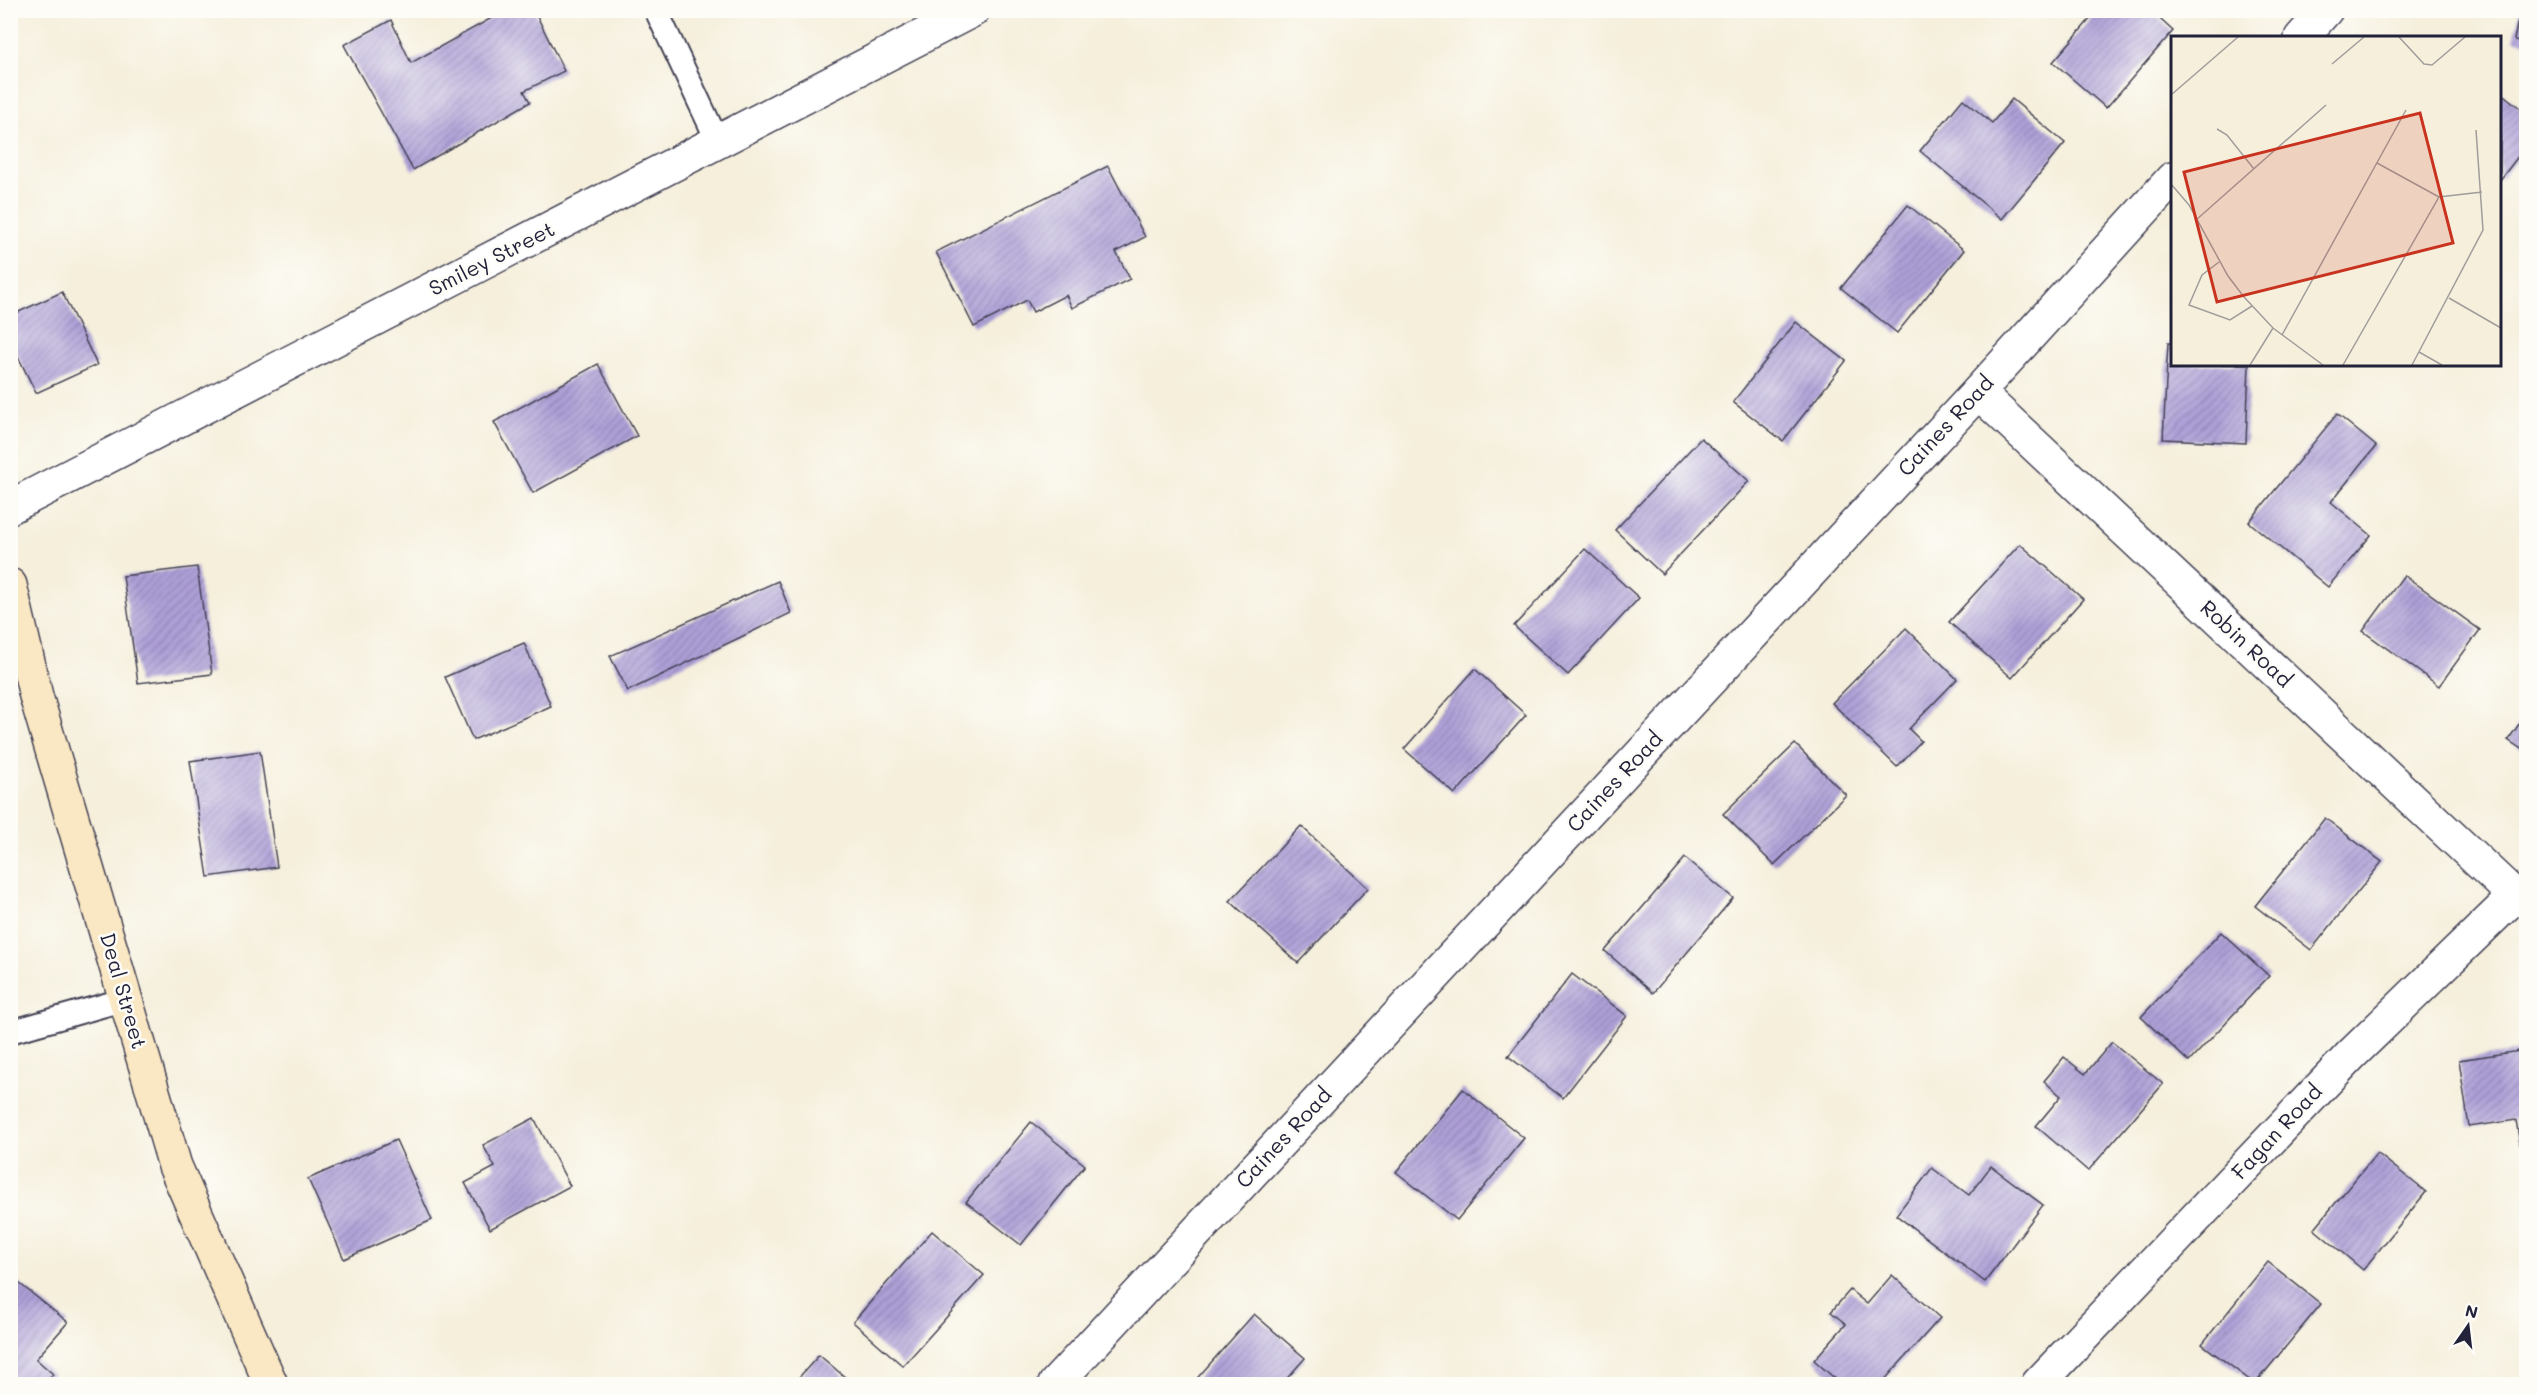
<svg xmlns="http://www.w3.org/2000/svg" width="2537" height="1395" viewBox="0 0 2537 1395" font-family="Mali,sans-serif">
  <defs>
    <pattern id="building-hatch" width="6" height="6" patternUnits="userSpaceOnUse" patternTransform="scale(1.5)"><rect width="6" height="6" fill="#aea0d8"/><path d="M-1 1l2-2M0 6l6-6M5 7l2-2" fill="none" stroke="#8d82b0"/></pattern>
  </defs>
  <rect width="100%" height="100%" fill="#fdfcf7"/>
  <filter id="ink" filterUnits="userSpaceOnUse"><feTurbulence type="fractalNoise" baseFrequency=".0167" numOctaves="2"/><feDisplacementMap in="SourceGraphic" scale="12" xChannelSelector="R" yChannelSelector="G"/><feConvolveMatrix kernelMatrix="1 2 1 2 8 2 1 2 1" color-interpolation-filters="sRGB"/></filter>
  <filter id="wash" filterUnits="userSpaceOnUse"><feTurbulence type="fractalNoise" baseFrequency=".008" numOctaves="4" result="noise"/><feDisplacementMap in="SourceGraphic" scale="24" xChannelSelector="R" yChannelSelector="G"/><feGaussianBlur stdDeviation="1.35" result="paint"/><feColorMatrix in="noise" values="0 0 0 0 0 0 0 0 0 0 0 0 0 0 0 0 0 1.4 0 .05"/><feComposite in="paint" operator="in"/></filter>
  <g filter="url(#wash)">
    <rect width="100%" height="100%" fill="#f5efdc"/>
    <g id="blocks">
      <!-- building -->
      <g fill="url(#building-hatch)">
        <polygon points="506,10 534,10 564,71 524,91 530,102 413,170 344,45 391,20 411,63"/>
        <polygon points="2098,10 2150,10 2173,31 2106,108 2053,62"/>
        <polygon points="2520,10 2526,10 2526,42 2514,40"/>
        <polygon points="2500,92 2526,113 2526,146 2500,180"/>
        <polygon points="1963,99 1992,123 2012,99 2065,143 2002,219 1920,151"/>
        <polygon points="1108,166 1145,237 1116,252 1130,279 1072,308 1066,295 1033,312 1027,300 974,327 936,252"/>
        <polygon points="1908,205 1964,250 1897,333 1841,288"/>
        <polygon points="62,292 97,365 36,393 10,340 10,316"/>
        <polygon points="1796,322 1846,361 1783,441 1733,402"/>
        <polygon points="2168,343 2172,343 2172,364 2249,364 2246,443 2163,439"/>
        <polygon points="598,364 637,436 533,493 494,422"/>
        <polygon points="2337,414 2376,446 2331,502 2371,535 2328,587 2249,522"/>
        <polygon points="1701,438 1749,481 1662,574 1615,530"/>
        <polygon points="2020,544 2083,599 2012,678 1949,622"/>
        <polygon points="1585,549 1639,598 1568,675 1514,626"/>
        <polygon points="197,567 212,674 138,683 123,576"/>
        <polygon points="2404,575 2480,630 2439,686 2363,631"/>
        <polygon points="778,581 791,613 628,691 610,656"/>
        <polygon points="1906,628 1957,679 1909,729 1921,741 1897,767 1832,703"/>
        <polygon points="524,643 551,706 473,740 445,677"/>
        <polygon points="1475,669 1526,715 1455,794 1404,749"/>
        <polygon points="2526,714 2526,752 2508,740"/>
        <polygon points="1795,744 1846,795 1774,865 1723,814"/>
        <polygon points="260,751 277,867 208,877 190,761"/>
        <polygon points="2325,818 2382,862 2311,950 2255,906"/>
        <polygon points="1301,826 1368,888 1298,963 1230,901"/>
        <polygon points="1685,858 1733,898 1653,993 1605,951"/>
        <polygon points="2221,932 2269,976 2189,1062 2141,1017"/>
        <polygon points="1572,974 1627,1016 1563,1098 1508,1056"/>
        <polygon points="2112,1042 2163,1084 2088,1171 2036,1126 2061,1096 2044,1081 2064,1057 2085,1074"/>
        <polygon points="2526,1050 2526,1143 2520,1144 2516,1120 2469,1127 2459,1060"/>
        <polygon points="1463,1089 1524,1138 1457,1220 1396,1172"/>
        <polygon points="534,1118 570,1186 490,1229 465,1183 495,1167 483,1145"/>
        <polygon points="1031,1122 1085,1165 1021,1245 966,1202"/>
        <polygon points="396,1140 432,1220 344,1259 308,1179"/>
        <polygon points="2377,1153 2426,1192 2363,1270 2314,1229"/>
        <polygon points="1991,1166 2043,1205 1985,1282 1896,1215 1932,1168 1969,1195"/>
        <polygon points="932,1231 984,1275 903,1366 853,1322"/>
        <polygon points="2268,1262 2321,1304 2255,1384 2202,1344"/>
        <polygon points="1892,1275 1940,1318 1881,1384 1841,1384 1814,1360 1846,1324 1831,1312 1850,1290 1867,1304"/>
        <polygon points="10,1276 68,1322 36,1359 53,1374 44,1384 10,1384"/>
        <polygon points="1254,1314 1305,1358 1282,1384 1192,1384"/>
        <polygon points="819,1355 853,1384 793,1384"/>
      </g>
    </g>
  </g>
  <g filter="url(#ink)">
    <use href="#blocks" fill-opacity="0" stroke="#424153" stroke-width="1.5"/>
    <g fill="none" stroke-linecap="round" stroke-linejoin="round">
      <defs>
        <g id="lane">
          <polyline points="656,10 718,142"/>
          <polyline points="10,1032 126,999"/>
        </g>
        <g id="street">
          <polyline points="2301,38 2326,10"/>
          <polyline points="1978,392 2515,896"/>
          <polyline points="10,507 973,10"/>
          <polyline points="1055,1384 1978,392 2172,179"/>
          <polyline points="2038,1384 2351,1055 2515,896 2526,899"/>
        </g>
        <polyline id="secondary" points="10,585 36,696 175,1166 271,1384"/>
      </defs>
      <!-- lane casing -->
      <use href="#lane" stroke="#424153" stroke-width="26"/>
      <!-- street casing -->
      <use href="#street" stroke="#424153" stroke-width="36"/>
      <!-- secondary casing -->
      <use href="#secondary" stroke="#424153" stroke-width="36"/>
      <!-- lane -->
      <use href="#lane" stroke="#fff" stroke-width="22"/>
      <!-- street -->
      <use href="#street" stroke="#fff" stroke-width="33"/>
      <!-- secondary -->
      <use href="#secondary" stroke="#fae7c3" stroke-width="33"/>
    </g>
  </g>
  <g text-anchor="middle" stroke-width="5" stroke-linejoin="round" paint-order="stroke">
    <!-- street labels -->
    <g font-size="21" fill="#22223b" stroke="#fdfcf7">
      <text transform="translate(492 259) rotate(-27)" y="7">Smiley Street</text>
      <text transform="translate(1946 426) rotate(-47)" y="7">Caines Road</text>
      <text transform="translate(2246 644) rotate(43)" y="7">Robin Road</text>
      <text transform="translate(1615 782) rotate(-47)" y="7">Caines Road</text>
      <text transform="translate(123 991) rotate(74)" y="7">Deal Street</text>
      <text transform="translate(2277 1132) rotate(-47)" y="7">Fagan Road</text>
      <text transform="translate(1284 1138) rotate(-47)" y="7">Caines Road</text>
    </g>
  </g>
  <!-- overview -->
  <g transform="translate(2171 36)">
    <rect width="330" height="330" fill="#f5efdc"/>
    <path fill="none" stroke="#a19d9c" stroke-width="1.5" d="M 228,1 L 253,28 L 261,29 L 294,1M 161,28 L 193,1M 0,59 L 67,1M 46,93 L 56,99 L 83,133M 206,127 L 268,161M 0,148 L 18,169 L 57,240 L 73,261 L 102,292 L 152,329M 25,184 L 155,69M 48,226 L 31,239 L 18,269 L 59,284 L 81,270M 278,262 L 330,292M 111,299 L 235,74M 248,316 L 271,329M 79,329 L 102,292M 172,329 L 268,161 L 311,156M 241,329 L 312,194 L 305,94"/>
    <path fill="#c8321e" fill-opacity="0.15" stroke="#c8321e" stroke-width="3" d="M 249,77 L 282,207 L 46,266 L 13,136 Z"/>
    <rect width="330" height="330" fill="none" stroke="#22223b" stroke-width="3"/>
  </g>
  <!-- margin -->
  <rect width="2537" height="1395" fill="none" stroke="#fdfcf7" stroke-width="36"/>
  <!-- north arrow -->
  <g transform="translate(2468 1326) rotate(14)" stroke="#fdfcf7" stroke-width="4.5" paint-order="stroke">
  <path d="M0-4.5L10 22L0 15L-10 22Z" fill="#22223b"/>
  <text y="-9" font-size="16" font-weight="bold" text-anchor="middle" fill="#22223b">N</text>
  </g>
</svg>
